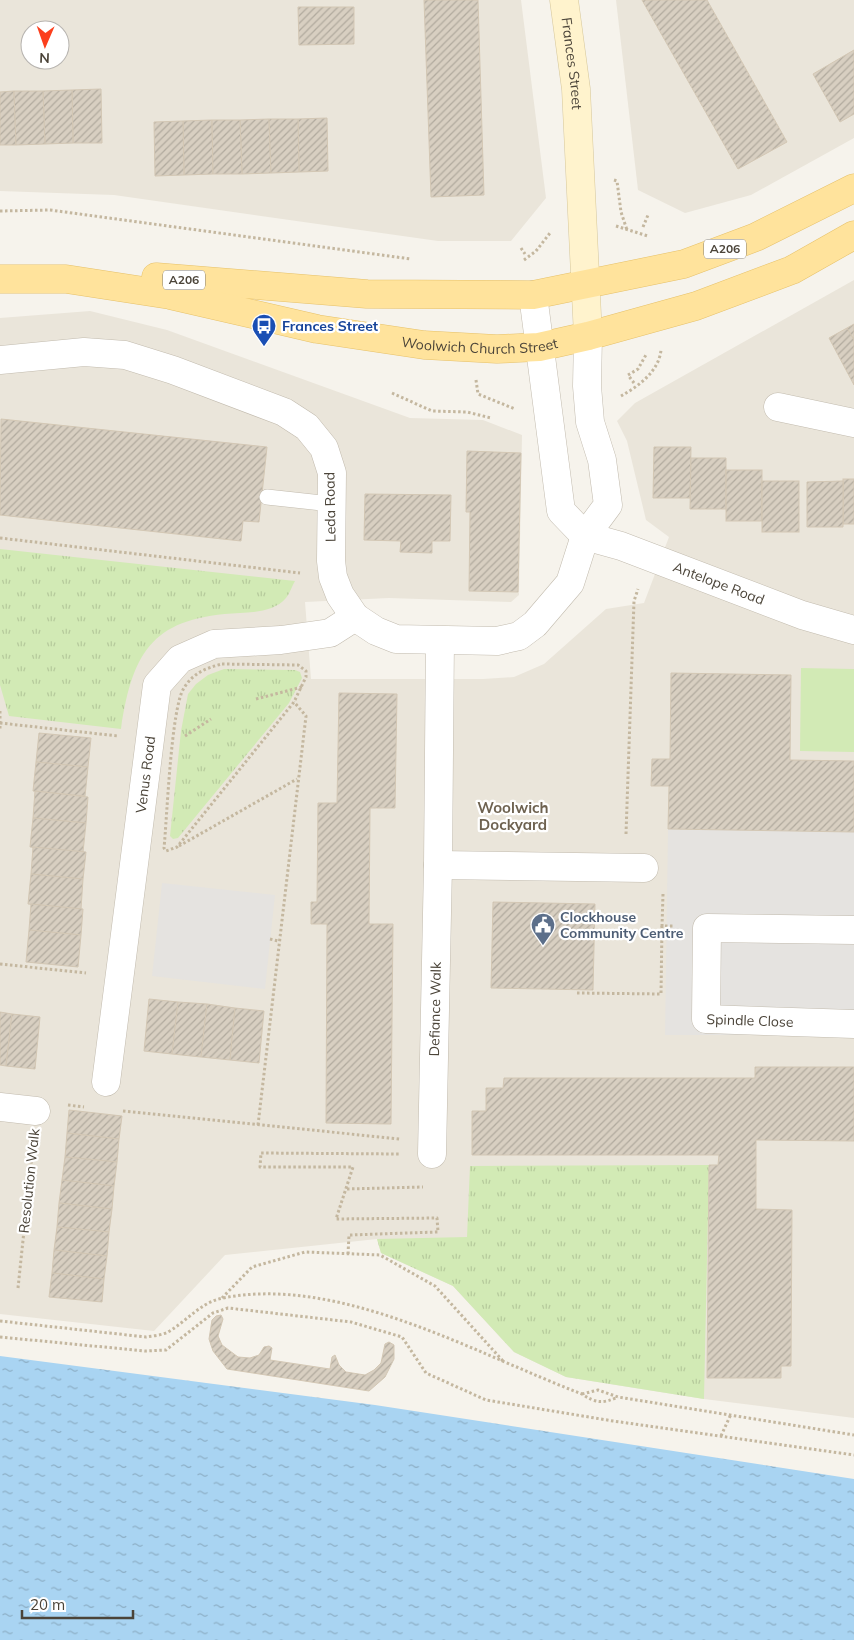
<svg xmlns="http://www.w3.org/2000/svg" width="854" height="1640" viewBox="0 0 854 1640" font-family="Mulish,sans-serif">
  <defs>
    <pattern id="grass-tufts" width="24" height="20" patternUnits="userSpaceOnUse" patternTransform="scale(1.25)"><rect width="24" height="20" fill="#d2eab5"/><path d="M3 7l-1-3M5 7V3M7 7l1-3M15 17l-1-3M17 17v-4M19 17l1-3" fill="none" stroke="#b6ca9c"/></pattern>
    <pattern id="water-ripples" width="26" height="14" patternUnits="userSpaceOnUse" patternTransform="scale(1.25)"><rect width="26" height="14" fill="#a9d4f2"/><path d="M2 4q2-2 4 0t4 0M15 11q2-2 4 0t4 0" fill="none" stroke="#8caec5"/></pattern>
    <pattern id="building-hatch" width="6" height="6" patternUnits="userSpaceOnUse" patternTransform="scale(1.25)"><rect width="6" height="6" fill="#d8cfc1"/><path d="M-1 1l2-2M0 6l6-6M5 7l2-2" fill="none" stroke="#b1aa9e"/></pattern>
  </defs>
  <rect width="100%" height="100%" fill="#f6f3ec"/>
  <!-- residential -->
  <g fill="#eae5da" fill-rule="evenodd">
    <path d="M 0,0 L 521,0 L 546,198 L 511,241 L 438,241 L 114,195 L 0,191 ZM 30,30 L 60,30 L 60,60 L 30,60 Z"/>
    <polygon points="616,0 854,0 854,138 751,195 685,213 638,190"/>
    <polygon points="854,280 854,1418 704,1399 566,1377 514,1352 453,1286 381,1253 377,1239 225,1255 154,1331 0,1314 0,318 90,311 167,330 410,418 483,420 522,435 519,595 511,602 389,598 305,602 311,679 483,679 514,677 544,664 606,609 644,603 669,537 646,520 627,441 617,421 635,403"/>
  </g>
  <!-- grass -->
  <g fill="url(#grass-tufts)">
    <path d="M 0,549 L 295,581 C 292,586 290,593 286,598 C 275,611 256,612 240,613 C 155,617 133,648 121,729 L 9,716 L 0,685 Z"/>
    <polygon points="224,669 295,670 300,672 302,678 289,703 178,838 173,839 170,836 181,731 188,694 196,684 208,675"/>
    <polygon points="709,1165 704,1399 566,1377 514,1352 453,1286 381,1253 377,1239 467,1237 470,1166"/>
  </g>
  <!-- pitch -->
  <polygon fill="#d2eab5" points="801,668 854,669 854,752 800,751"/>
  <!-- parking -->
  <g fill="#e5e3e0">
    <polygon points="668,829 854,832 854,1035 665,1035"/>
    <polygon points="162,883 275,895 265,989 152,976"/>
  </g>
  <!-- water -->
  <polygon fill="url(#water-ripples)" points="0,1356 375,1405 854,1479 854,1640 0,1640"/>
  <!-- building -->
  <g fill="url(#building-hatch)" stroke="#d3c7b4">
    <polygon points="424,0 478,0 484,195 431,197"/>
    <polygon points="642,0 707,0 787,142 738,169"/>
    <polygon points="298,7 354,7 354,44 299,45"/>
    <polygon points="854,50 854,114 840,122 813,74"/>
    <polygon points="101,89 102,143 73,143 72,90"/>
    <polygon points="72,90 73,143 45,144 43,91"/>
    <polygon points="14,91 16,145 0,145 0,92"/>
    <polygon points="14,91 43,91 45,144 16,145"/>
    <polygon points="327,118 328,171 299,172 298,119"/>
    <polygon points="269,119 271,173 242,174 240,120"/>
    <polygon points="269,119 298,119 299,172 271,173"/>
    <polygon points="212,120 213,174 184,175 183,121"/>
    <polygon points="212,120 240,120 242,174 213,174"/>
    <polygon points="183,121 184,175 155,176 154,122"/>
    <polygon points="854,324 854,340 847,328"/>
    <polygon points="847,328 854,340 854,385 829,338"/>
    <polygon points="1,419 267,447 259,522 243,521 241,541 0,515"/>
    <polygon points="654,447 691,447 690,498 653,498"/>
    <polygon points="467,451 521,453 518,592 469,591 470,512 466,512"/>
    <polygon points="691,458 726,458 726,509 690,509"/>
    <rect x="726" y="470" width="36" height="51"/>
    <rect x="843" y="479" width="11" height="45"/>
    <rect x="762" y="481" width="37" height="51"/>
    <polygon points="843,481 843,527 807,527 807,482"/>
    <polygon points="365,494 451,495 450,541 432,541 432,553 400,552 401,541 364,540"/>
    <polygon points="671,673 791,675 790,760 854,761 854,832 668,829 669,786 651,786 652,759 670,759"/>
    <polygon points="339,693 397,694 395,808 370,808 369,924 393,924 391,1124 326,1123 327,924 311,924 311,902 317,902 318,803 337,803"/>
    <polygon points="39,733 91,738 88,767 36,762"/>
    <polygon points="36,762 88,767 85,796 33,791"/>
    <polygon points="35,791 88,797 86,823 33,818"/>
    <polygon points="33,818 86,823 83,852 30,847"/>
    <polygon points="33,847 86,852 83,879 31,874"/>
    <polygon points="31,874 83,879 81,909 28,904"/>
    <polygon points="493,902 595,904 593,990 491,988"/>
    <polygon points="31,904 83,909 81,935 29,930"/>
    <polygon points="29,930 81,935 78,967 26,962"/>
    <polygon points="149,999 178,1002 172,1054 144,1051"/>
    <polygon points="178,1002 207,1004 201,1057 172,1054"/>
    <polygon points="207,1004 235,1008 230,1060 201,1057"/>
    <polygon points="235,1008 264,1011 259,1063 230,1060"/>
    <polygon points="0,1012 12,1014 6,1066 0,1065"/>
    <polygon points="12,1014 40,1017 35,1069 6,1066"/>
    <polygon points="755,1067 854,1067 854,1141 756,1140 756,1209 792,1210 791,1366 781,1366 781,1378 707,1378 709,1165 718,1165 719,1155 472,1155 472,1111 486,1111 486,1088 503,1088 504,1078 755,1078"/>
    <polygon points="69,1110 122,1116 119,1139 67,1133"/>
    <polygon points="67,1133 119,1139 117,1162 65,1157"/>
    <polygon points="65,1157 117,1162 114,1186 62,1180"/>
    <polygon points="62,1180 114,1186 112,1209 59,1203"/>
    <polygon points="59,1203 112,1209 109,1232 57,1227"/>
    <polygon points="57,1227 109,1232 107,1256 54,1250"/>
    <polygon points="54,1250 107,1256 104,1279 52,1273"/>
    <polygon points="52,1273 104,1279 102,1302 49,1297"/>
    <polygon points="221,1315 223,1319 218,1336 222,1345 238,1357 250,1358 259,1355 264,1347 269,1346 272,1348 270,1360 330,1369 332,1357 335,1355 339,1365 346,1372 365,1375 374,1370 381,1363 385,1344 389,1342 394,1345 394,1359 385,1377 369,1391 227,1369 213,1351 209,1339 212,1320 216,1316"/>
  </g>
  <g fill="none" stroke-linecap="round" stroke-linejoin="round">
    <defs>
      <polyline id="lane" points="267,497 331,504"/>
      <g id="street">
        <polyline points="533,295 561,511 585,536"/>
        <polyline points="0,360 84,352 125,355 173,370 284,412 307,427 324,448 332,473 331,561 333,577 340,595 355,617 376,631 396,639 497,641 519,636 535,624 570,583 585,536 608,505 602,460 590,422 587,386 588,336"/>
        <polyline points="778,407 854,423"/>
        <path id="s1" d="M 585,536 L 621,546 L 802,615 L 854,630"/>
        <polyline points="438,865 644,868"/>
        <path id="s2" d="M 854,930 L 707,928 L 706,1019 L 854,1024"/>
        <path id="s3" d="M 106,1082 L 157,685 L 180,659 L 214,644 L 281,640 L 330,633 L 355,617"/>
        <polyline points="0,1107 36,1111"/>
        <path id="s4" d="M 432,1154 L 438,865 L 440,641"/>
      </g>
      <g id="secondary">
        <path id="s5" d="M 564,0 L 576,89 L 588,336"/>
      </g>
      <g id="primary">
        <polyline points="156,277 367,294 533,295 684,264 756,237 854,188"/>
        <path id="s6" d="M 0,279 L 66,279 L 170,295 L 317,329 L 424,345 L 497,349 L 539,347 L 588,336 L 696,306 L 792,270 L 854,235"/>
      </g>
    </defs>
    <!-- lane casing -->
    <use href="#lane" stroke="#c2bbae" stroke-width="16"/>
    <!-- street casing -->
    <use href="#street" stroke="#c2bbae" stroke-width="29"/>
    <!-- secondary casing -->
    <use href="#secondary" stroke="#d6c79b" stroke-width="29"/>
    <!-- primary casing -->
    <use href="#primary" stroke="#e6c16a" stroke-width="29"/>
    <!-- path -->
    <g stroke="#c4b79f" stroke-width="3" stroke-dasharray="2.5 2.5" stroke-linecap="butt">
      <polyline points="614,180 617,181 621,212 627,230"/>
      <polyline points="0,211 50,210 411,259"/>
      <polyline points="616,226 648,236"/>
      <polyline points="643,227 648,215"/>
      <polyline points="521,248 525,254"/>
      <polyline points="524,260 536,251 550,233"/>
      <polyline points="476,380 478,394 515,409"/>
      <polyline points="634,383 628,375 638,369 647,353"/>
      <polyline points="392,393 432,411 467,412 491,418"/>
      <path d="M 621,396 C 639,386 659,371 661,350"/>
      <polyline points="0,538 300,573"/>
      <path d="M 222,664 L 298,665 L 306,671 L 306,677 L 294,702 L 177,847 L 166,851 L 164,848 C 167,819 171,707 184,688 C 193,673 206,668 222,664 Z"/>
      <polyline points="256,699 302,687"/>
      <polyline points="0,711 0,731"/>
      <polyline points="0,723 118,736"/>
      <polyline points="185,736 211,719"/>
      <polyline points="626,834 634,601 638,589"/>
      <polyline points="179,846 297,779"/>
      <polyline points="663,894 662,926 674,926"/>
      <polyline points="270,939 278,941"/>
      <polyline points="0,964 86,973"/>
      <polyline points="577,993 661,994 662,926"/>
      <polyline points="68,1105 84,1107"/>
      <polyline points="123,1111 400,1139"/>
      <polyline points="258,1125 306,716 294,702"/>
      <polyline points="347,1189 423,1187"/>
      <polyline points="348,1254 349,1235 438,1232 437,1218 336,1219 353,1167 260,1167 261,1153 399,1154"/>
      <polyline points="18,1288 33,1145"/>
      <polyline points="222,1298 252,1267 305,1252 380,1255 435,1286 503,1361"/>
      <path d="M 0,1321 L 146,1337 C 153,1336 162,1335 168,1332 C 187,1321 201,1302 223,1298 C 340,1275 474,1353 582,1394 C 595,1403 603,1404 618,1397"/>
      <polyline points="0,1337 145,1351 166,1350 213,1313 228,1308 351,1322 402,1337 426,1373 486,1400 613,1421 854,1455"/>
      <polyline points="582,1394 598,1390 618,1397 854,1435"/>
      <polyline points="721,1436 731,1414"/>
    </g>
    <!-- lane -->
    <use href="#lane" stroke="#fff" stroke-width="15"/>
    <!-- street -->
    <use href="#street" stroke="#fff" stroke-width="28"/>
    <!-- secondary -->
    <use href="#secondary" stroke="#fff3cd" stroke-width="28"/>
    <!-- primary -->
    <use href="#primary" stroke="#ffe39c" stroke-width="28"/>
  </g>
  <!-- icons -->
  <defs>
    <symbol id="bus-pin" viewBox="-11 -11 22 30"><path d="M0 17L-7.5 6A9.5 9.5 0 1 1 7.5 6Z" fill="#1a4fb4" stroke="#fff"/><path d="M-5-6H5V4H4V6H2V4H-2V6H-4V4H-5ZM-3.5-4V0h7V-4ZM-3.5 1.2v1.5H-2V1.2ZM2 1.2v1.5H3.5V1.2Z" fill="#fff"/></symbol>
    <symbol id="civic-pin" viewBox="-11 -11 22 30"><path d="M0 17L-7.5 6A9.5 9.5 0 1 1 7.5 6Z" fill="#5c6f8a" stroke="#fff"/><path d="M-.6-6.5H3V-4.5H.6V-3L4-1V1h2V6H-6V1h2V-1L-.6-3ZM-1.2 2.5V6h2.4V2.5Z" fill="#fff"/></symbol>
  </defs>
  <g fill-rule="evenodd">
    <use href="#bus-pin" x="250" y="312" width="28" height="38"/>
    <use href="#civic-pin" x="529" y="911" width="28" height="38"/>
  </g>
  <g text-anchor="middle" stroke-width="4.5" stroke-linejoin="round" paint-order="stroke">
    <!-- shield labels -->
    <g fill="#fff" stroke="#817c74" stroke-width="1">
      <rect x="704" y="239.5" width="42" height="19" rx="4"/>
      <rect x="163" y="270.5" width="42" height="19" rx="4"/>
    </g>
    <g font-size="12" font-weight="bold" fill="#4b4439">
      <text x="725" y="253">A206</text>
      <text x="184" y="284">A206</text>
    </g>
    <!-- street labels -->
    <g font-size="14" fill="#4b4439" stroke="#fff">
      <text dy="5" stroke="none"><textPath href="#s5" startOffset="64">Frances Street</textPath></text>
      <text dy="5" stroke="none"><textPath href="#s6" startOffset="486">Woolwich Church Street</textPath></text>
      <text transform="translate(330 507) rotate(-91)" y="5">Leda Road</text>
      <text dy="5" stroke="none"><textPath href="#s1" startOffset="142">Antelope Road</textPath></text>
      <text dy="5" stroke="none"><textPath href="#s3" startOffset="310">Venus Road</textPath></text>
      <text dy="5" stroke="none"><textPath href="#s4" startOffset="145">Defiance Walk</textPath></text>
      <text dy="5" stroke="none"><textPath href="#s2" startOffset="282">Spindle Close</textPath></text>
      <text transform="translate(29 1181) rotate(-84)" y="5">Resolution Walk</text>
    </g>
    <!-- transit labels -->
    <g font-size="14" font-weight="bold" fill="#164399" stroke="#fff" text-anchor="start">
      <text x="282" y="331">Frances Street</text>
    </g>
    <!-- service labels -->
    <g font-size="14" font-weight="bold" fill="#4e5e75" stroke="#fff" text-anchor="start">
      <text x="560" y="922">Clockhouse<tspan x="560" dy="16">Community Centre</tspan></text>
    </g>
    <!-- neighbourhood labels -->
    <g font-size="15" font-weight="bold" fill="#6e6250" stroke="#fff">
      <text x="513" y="813">Woolwich<tspan x="513" dy="17">Dockyard</tspan></text>
    </g>
  </g>
  <!-- north arrow -->
  <g transform="translate(45 45) rotate(182)"><circle r="24" fill="#ffffff" stroke="#b7b4b0"/>
  <path d="M0-4L9 19L0 12L-9 19Z" fill="#fc3f1d"/>
  <text y="-8" font-size="14" font-weight="bold" text-anchor="middle" fill="#4b4439">N</text>
  </g>
  <!-- scale -->
  <path d="M22 1610v8h111v-8" fill="none" stroke="#4b4439" stroke-width="2.5"/>
  <text x="30" y="1610" font-size="15" fill="#4b4439" stroke="#ffffff" stroke-width="4" paint-order="stroke">20 m</text>
</svg>
